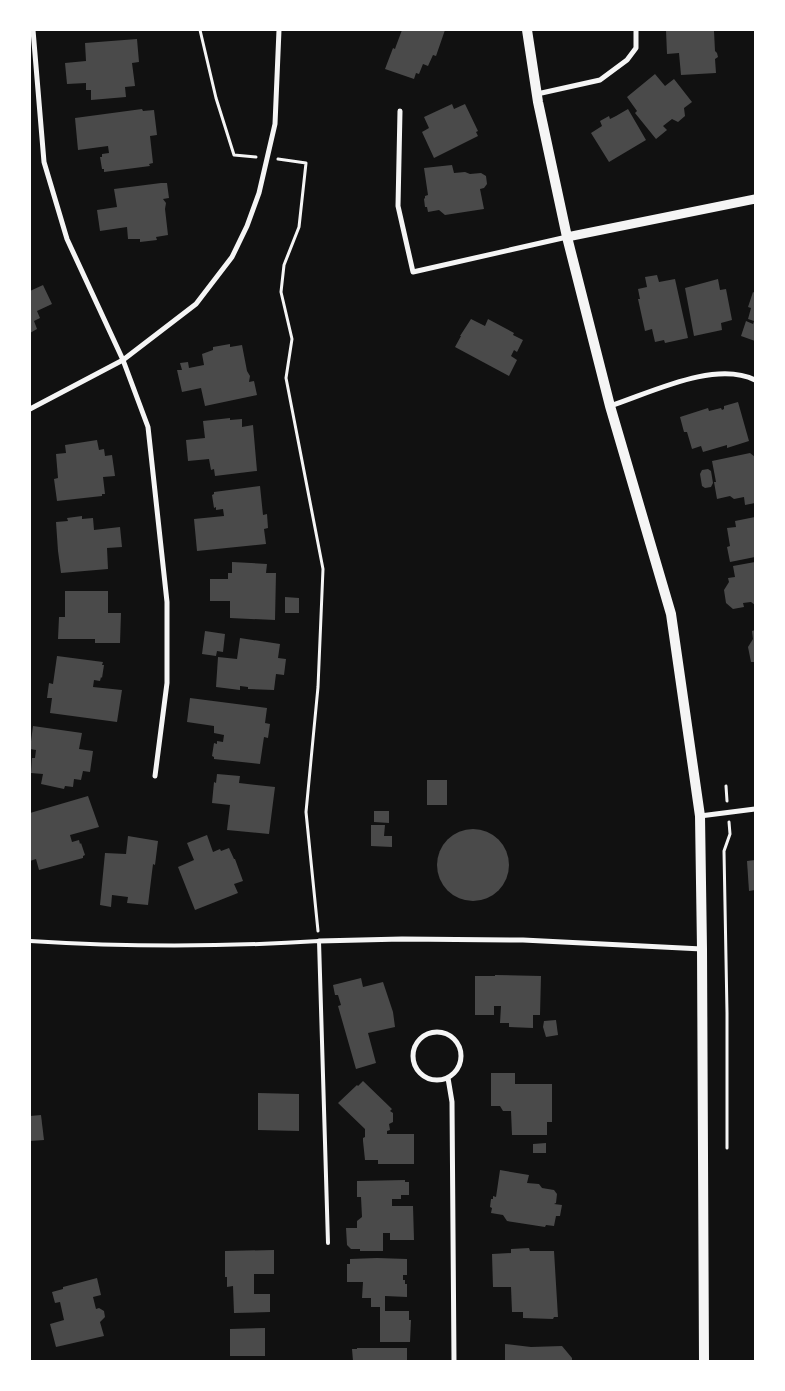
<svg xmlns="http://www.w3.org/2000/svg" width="785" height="1391" viewBox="0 0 785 1391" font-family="Rubik,sans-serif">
  <rect width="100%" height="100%" fill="#111"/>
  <!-- building -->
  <g fill="#4a4a4a">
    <polygon points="402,30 445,30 436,56 433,55 428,66 423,64 419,74 416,73 414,79 385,69 393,48 395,49 396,46"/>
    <polygon points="666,30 714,31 715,51 717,53 718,57 715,59 716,73 681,75 679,53 667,54"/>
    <polygon points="137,39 139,62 132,63 135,86 125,87 126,97 91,100 91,90 86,90 86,83 67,84 65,63 86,61 85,43"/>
    <polygon points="655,74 665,86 674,79 692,102 684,108 685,116 678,122 672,119 663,126 667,130 656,139 635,113 637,111 627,97"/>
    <polygon points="452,104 454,109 465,104 478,131 476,132 478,136 434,158 422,132 429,128 424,117"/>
    <polygon points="142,109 143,111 154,110 157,135 150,136 153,163 149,164 150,166 104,172 104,169 102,169 100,157 102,157 102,154 109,153 108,146 78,150 75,118"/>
    <polygon points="628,109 646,140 609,162 591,133 602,126 600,121 609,116 610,119 616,116"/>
    <polygon points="452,165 454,173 465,172 470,174 481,173 486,176 487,184 484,188 480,189 484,209 445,215 439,210 428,212 427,207 425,207 424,199 425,198 425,196 428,195 424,168"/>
    <polygon points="161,183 167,183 169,198 163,199 166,203 165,209 168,235 156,237 157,240 140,242 140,239 128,239 127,227 100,231 97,210 117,207 114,189"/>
    <polygon points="657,275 659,282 675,279 688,338 665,343 664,340 655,342 652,329 645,331 638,299 640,299 638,289 647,287 645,277"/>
    <polygon points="718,279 720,290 726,289 732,320 721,323 722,330 694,336 685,288"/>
    <polygon points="43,285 52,304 37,311 40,318 34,321 37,329 30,333 30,291"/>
    <polygon points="753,292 755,293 755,341 741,336 746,321 753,324 754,321 748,319 751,308 748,307"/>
    <polygon points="471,319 485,326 488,319 514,333 513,335 523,340 517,352 514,350 511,356 517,360 509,376 455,347 461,336 460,336"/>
    <polygon points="230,344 230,347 242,345 247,371 250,376 249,382 254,381 257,395 205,406 201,388 182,392 177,370 182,370 180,363 188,362 189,368 204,365 202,354 213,350 213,347"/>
    <polygon points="738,402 749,441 727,448 727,445 703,452 701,446 692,449 687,432 684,432 680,417 708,408 709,411 721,408 722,410 724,409 724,406"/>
    <polygon points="230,418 230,420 242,419 242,427 253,425 257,471 215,476 214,469 211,470 209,459 188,461 186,440 205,438 203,421"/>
    <polygon points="97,440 99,450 104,449 105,456 112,455 115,476 103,477 105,494 102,494 102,496 57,501 54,479 58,478 56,454 66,453 65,445"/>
    <polygon points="750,453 755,457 755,503 745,505 744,497 734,499 730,496 717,499 714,482 716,482 712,461"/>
    <polygon points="708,469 711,471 713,483 711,487 705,488 702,486 700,474 702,470"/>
    <polygon points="260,486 263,515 267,514 268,528 264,529 266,544 197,551 194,519 224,516 223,509 216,510 216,507 214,508 212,495 214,494 214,492"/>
    <polygon points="82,516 82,519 93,518 94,530 120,527 122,547 107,548 108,569 61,573 58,551 56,522 68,521 67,518"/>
    <polygon points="755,517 755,557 730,562 727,547 730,546 727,528 736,527 735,521"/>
    <polygon points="232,562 267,564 266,573 276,573 275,620 230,618 230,601 210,601 210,579 228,579 228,573 232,573"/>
    <polygon points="755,562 755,605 751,602 743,603 744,607 733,609 726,603 724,590 729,582 728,578 735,577 733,566"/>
    <polygon points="65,591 108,591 108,613 121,613 120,643 95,643 95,639 58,639 59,617 65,617"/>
    <polygon points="285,597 299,598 299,613 285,613"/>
    <polygon points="755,630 755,662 751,662 748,647 753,639 752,631"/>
    <polygon points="205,631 225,634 223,652 217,651 216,656 202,654"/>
    <polygon points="240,638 280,644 278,658 286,659 284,675 276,674 274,690 248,689 248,687 240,686 240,690 216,687 218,657 237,659"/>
    <polygon points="57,656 103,662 102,665 104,665 102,678 101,677 100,681 94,680 93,687 122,690 117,722 50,713 52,698 47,698 49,683 53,684"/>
    <polygon points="190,698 267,708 265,723 270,724 268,738 264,737 260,764 214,759 214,757 212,756 214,743 217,744 217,741 223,742 224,735 214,733 214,726 187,722"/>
    <polygon points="33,726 82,733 79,749 93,751 90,772 83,771 81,780 74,779 73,787 65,786 64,789 41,784 43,774 31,773 32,758 35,758 36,750 30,749"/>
    <polygon points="217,774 240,776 239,783 275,787 269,834 227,830 230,805 212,803 214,782 216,783"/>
    <rect x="427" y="780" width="20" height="25"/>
    <polygon points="88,796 99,827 70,835 72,842 79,840 80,844 81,843 85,855 83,856 83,858 39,870 36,859 30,861 30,813"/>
    <polygon points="374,811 389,811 389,823 374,822"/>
    <polygon points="371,825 385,825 384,836 392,836 392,847 371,846"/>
    <circle cx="473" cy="865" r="36"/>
    <polygon points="207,835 213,852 220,849 221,851 229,848 234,859 235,859 243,881 234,884 238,893 195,910 178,867 194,860 187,843"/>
    <polygon points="128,836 158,841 155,865 153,864 148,905 127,903 128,897 112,895 111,907 100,905 105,853 126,854"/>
    <polygon points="755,860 755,890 749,891 747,861"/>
    <polygon points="495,975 541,976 540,1015 533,1015 533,1028 509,1027 509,1023 500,1023 501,1006 494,1006 494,1015 475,1015 475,976 495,976"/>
    <polygon points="361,978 363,987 383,982 393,1012 395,1027 368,1033 376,1063 356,1069 338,1006 341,1005 338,995 335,995 333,985"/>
    <polygon points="556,1020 558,1035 546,1037 543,1027 544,1021"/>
    <polygon points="491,1073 515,1073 515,1084 552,1084 552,1122 547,1122 547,1135 512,1135 511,1111 503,1111 500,1106 491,1106"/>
    <polygon points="363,1081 392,1109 390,1111 393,1113 393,1122 389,1124 390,1130 387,1131 387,1134 414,1134 414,1164 378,1164 378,1160 365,1160 363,1141 363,1138 365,1137 365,1129 338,1103 357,1085 358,1086"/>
    <polygon points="258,1093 299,1094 299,1131 258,1130"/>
    <polygon points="41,1115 44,1140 30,1141 30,1116"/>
    <polygon points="546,1143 546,1153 533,1153 533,1144"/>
    <polygon points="500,1170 529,1175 527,1183 539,1184 542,1188 554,1190 557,1194 556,1203 554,1204 562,1205 560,1216 556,1216 554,1226 546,1225 545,1227 507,1221 503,1215 491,1213 492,1208 490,1207 491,1199 493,1199 493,1196 496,1197"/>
    <polygon points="405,1180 405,1182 409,1182 409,1195 401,1195 401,1199 392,1199 392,1206 413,1206 414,1240 390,1240 390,1233 383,1233 383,1251 360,1251 360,1249 351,1249 347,1245 346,1228 357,1228 357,1221 362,1217 361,1197 357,1197 357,1181"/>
    <polygon points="529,1248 530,1251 554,1251 558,1317 554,1317 553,1319 523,1318 523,1312 512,1312 511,1287 493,1287 492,1254 511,1253 511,1249"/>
    <polygon points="274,1250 274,1274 254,1274 254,1294 270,1294 270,1312 234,1313 233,1286 227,1287 227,1277 225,1277 225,1251"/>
    <polygon points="377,1258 407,1259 407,1275 403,1275 403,1280 405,1280 405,1284 407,1284 407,1297 385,1296 385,1311 409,1311 409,1320 411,1320 410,1342 380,1342 380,1307 371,1307 371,1298 362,1298 363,1282 347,1282 347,1264 350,1264 350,1259"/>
    <polygon points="97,1278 101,1295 93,1297 96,1309 99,1308 104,1311 105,1317 100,1322 104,1336 56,1347 50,1324 64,1320 60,1302 55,1303 52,1292 63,1289 63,1287"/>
    <polygon points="265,1328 265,1356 230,1356 230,1329"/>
    <polygon points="505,1344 531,1347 562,1346 572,1358 572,1361 505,1361"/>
    <polygon points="357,1348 407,1348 407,1361 353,1361 352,1349 357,1349"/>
  </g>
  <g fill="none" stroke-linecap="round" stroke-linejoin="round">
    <!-- path -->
    <g stroke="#f5f5f5" stroke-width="3">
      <polyline points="200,30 216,98 234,155 256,157"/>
      <polyline points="278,159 306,163 299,227 284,265 281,292 292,339 286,378 323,569 318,687 306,812 318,931"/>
      <polyline points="726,786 727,801"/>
      <polyline points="727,1148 727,1013 724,851 730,834 729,822"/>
    </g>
    <!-- service -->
    <path stroke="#f5f5f5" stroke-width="4" d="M 30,941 C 126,947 223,947 319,941 L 328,1243"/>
    <!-- minor -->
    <g stroke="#f5f5f5" stroke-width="5">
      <polyline points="33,30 44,162 67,239 123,360 148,427 167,602 167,683 155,776"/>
      <polyline points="537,94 600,80 627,60 636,48 636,30"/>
      <polyline points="400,111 398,206 413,272 567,237"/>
      <path d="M 610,406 C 650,393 715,360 755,380"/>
      <polyline points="30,409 123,360 196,304 232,257 247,226 259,193 275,124 279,30"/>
      <polyline points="700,816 755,809"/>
      <polyline points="319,941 402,939 523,940 702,949"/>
      <circle cx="437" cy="1056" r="24"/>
      <polyline points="448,1078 452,1102 454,1361"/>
    </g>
    <!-- tertiary -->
    <polyline stroke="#f5f5f5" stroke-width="9" points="567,237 755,199"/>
    <!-- secondary -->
    <polyline stroke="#f5f5f5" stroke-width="10" points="527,30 538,102 567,237 610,406 671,614 700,816 702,949 704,1361"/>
  </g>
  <!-- border -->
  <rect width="785" height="1391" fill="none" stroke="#ffffff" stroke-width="62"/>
</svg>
